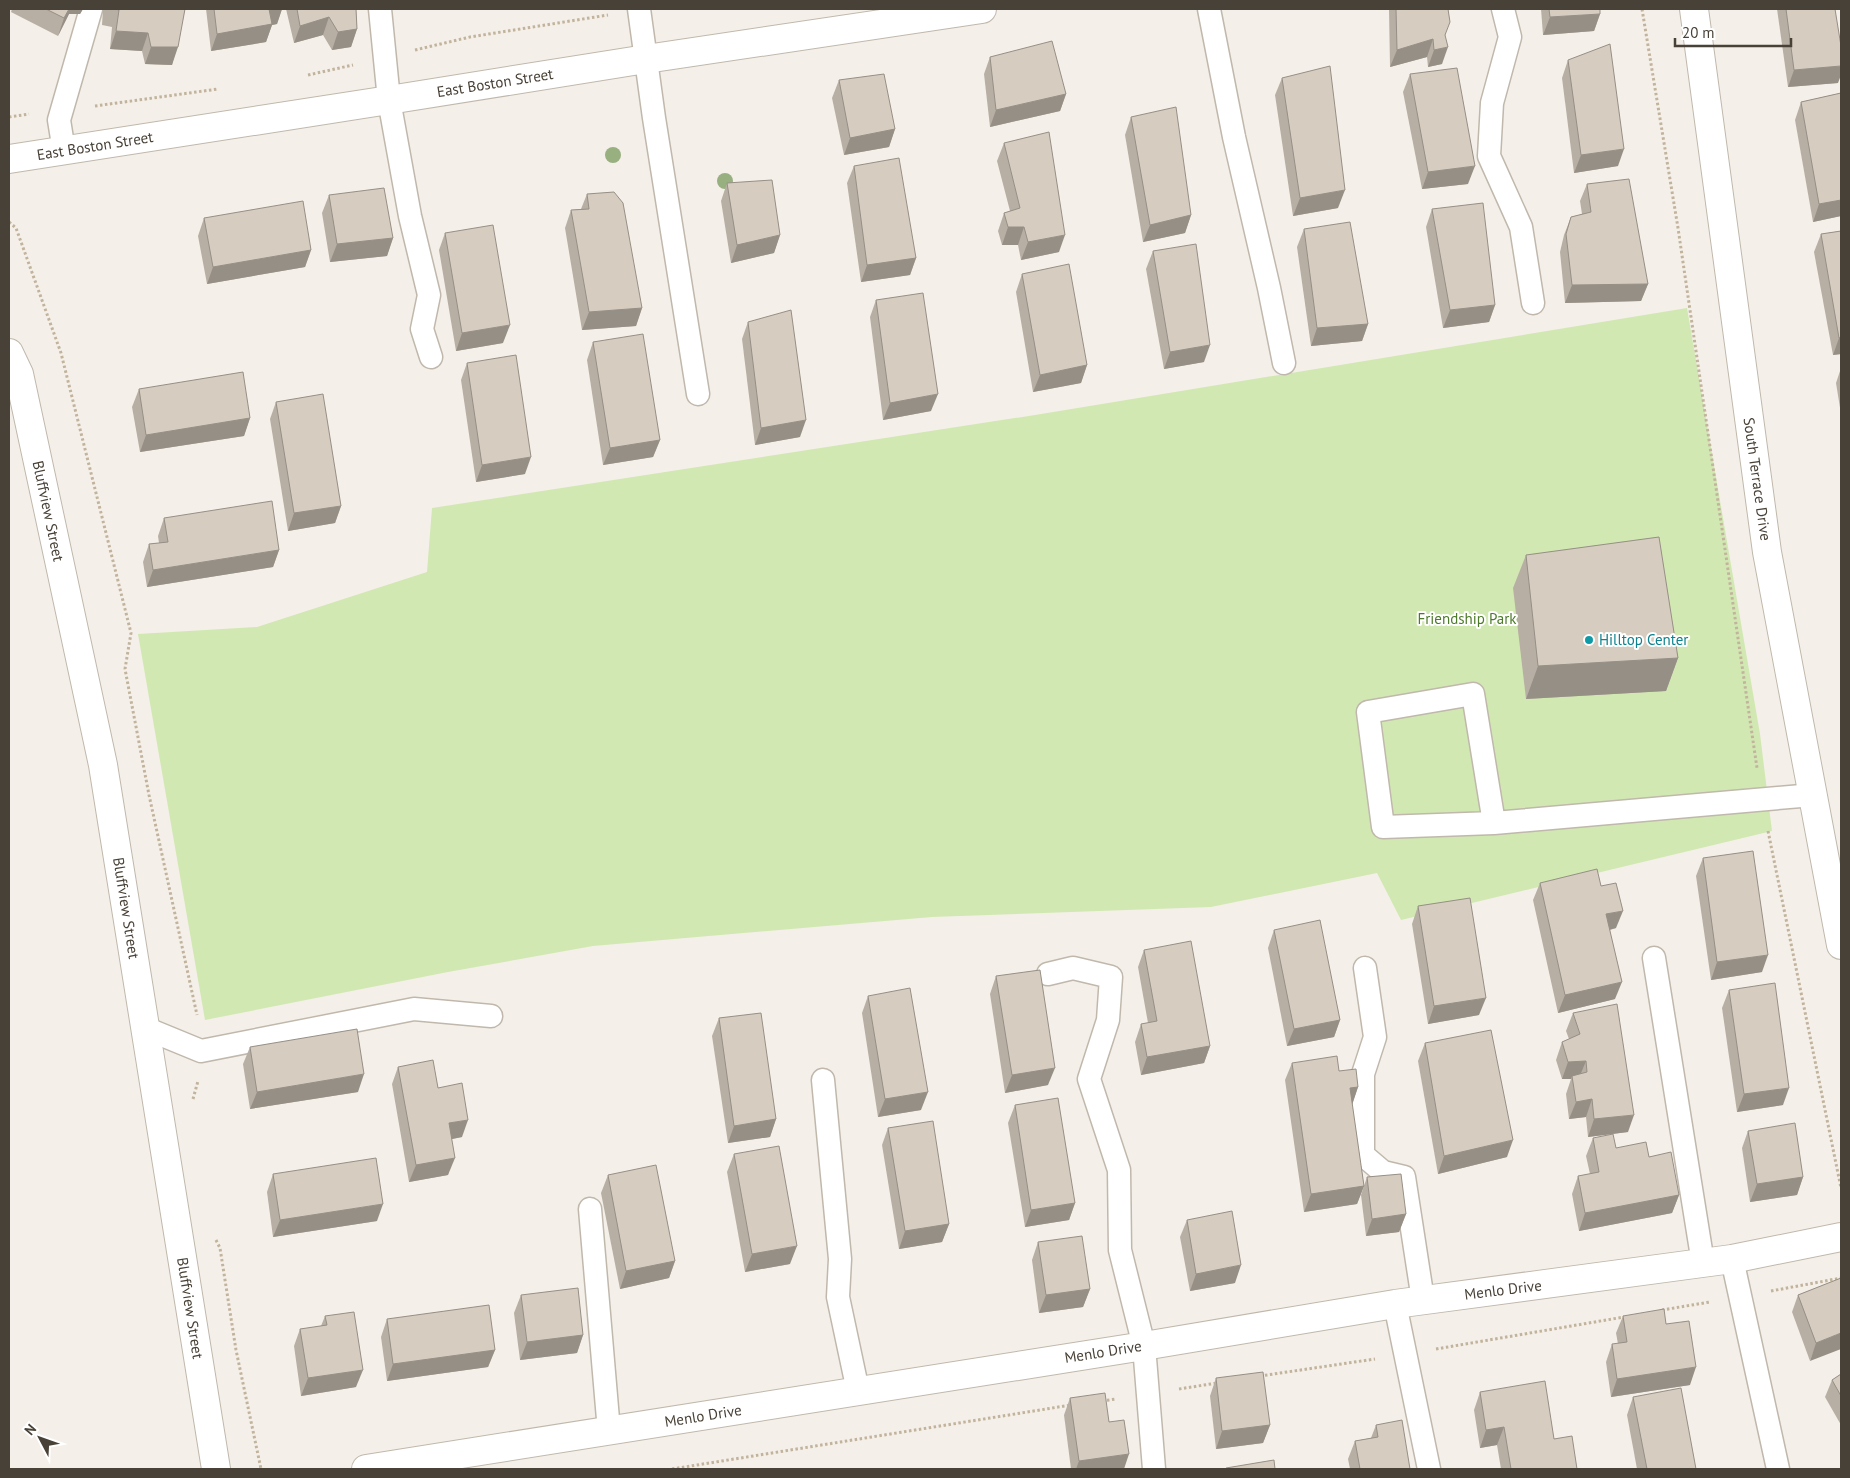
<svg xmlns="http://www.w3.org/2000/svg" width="1850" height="1478" viewBox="0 0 1850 1478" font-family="'PT Sans',sans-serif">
  <rect width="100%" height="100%" fill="#f4f0e9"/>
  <!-- park -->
  <polygon fill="#d2e8b2" points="1687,308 1760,734 1772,831 1401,920 1377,873 1211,907 932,917 593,946 448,972 205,1020 138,634 257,627 427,572 432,508 1035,415"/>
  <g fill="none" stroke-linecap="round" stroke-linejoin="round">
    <defs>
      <g id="service">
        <polyline points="380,9 389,100 410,216 429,295 422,329 431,357"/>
        <polyline points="639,9 654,118 698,394"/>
        <polyline points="1209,9 1234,137 1269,288 1284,363"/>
        <polyline points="1503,9 1510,37 1492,103 1489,156 1521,227 1533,303"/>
        <polyline points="64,151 59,120 91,9"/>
        <polyline points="1494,823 1473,694 1368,712 1383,827 1494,823 1813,795"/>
        <polyline points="1654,958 1703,1263"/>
        <polyline points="1365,968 1375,1037 1363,1074 1363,1155 1383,1172 1404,1177 1423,1300"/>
        <polyline points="1048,974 1073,968 1111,977 1108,1020 1089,1079 1119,1170 1120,1250 1144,1346 1154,1469"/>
        <polyline points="145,1028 201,1051 414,1009 491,1016"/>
        <polyline points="823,1080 840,1259 838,1297 858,1391"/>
        <polyline points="590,1209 609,1431"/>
        <polyline points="1732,1259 1778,1469"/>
        <polyline points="1395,1304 1429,1469"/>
      </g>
      <g id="minor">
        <polyline points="1694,9 1767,552 1841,945"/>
        <polyline points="9,159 389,100 646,59 982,9"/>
        <polyline points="9,353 19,374 103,765 216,1469"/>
        <polyline points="366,1469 1144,1346 1395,1304 1732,1259 1841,1237"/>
      </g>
    </defs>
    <!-- service casing -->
    <use href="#service" stroke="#c0b8ac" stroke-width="25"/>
    <!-- minor casing -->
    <use href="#minor" stroke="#c0b8ac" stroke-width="30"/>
    <!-- path -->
    <g stroke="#c2b39d" stroke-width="3" stroke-dasharray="2.5 2.5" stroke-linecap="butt">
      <polyline points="1642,9 1678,228 1757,768"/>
      <polyline points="415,50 470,37 608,15"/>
      <polyline points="308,75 353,65"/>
      <polyline points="95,106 218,89"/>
      <polyline points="9,117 29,114"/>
      <polyline points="9,222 16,228 61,353 131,633 125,669 149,795 197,1015"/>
      <polyline points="1768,831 1841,1188"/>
      <polyline points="193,1099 198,1081"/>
      <polyline points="216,1240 220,1248 236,1350 261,1469"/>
      <polyline points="1771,1291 1841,1278"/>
      <polyline points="1662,1310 1710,1302"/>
      <polyline points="1436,1349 1624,1317"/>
      <polyline points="1260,1376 1375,1359"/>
      <polyline points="1179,1389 1217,1383"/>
      <polyline points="1102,1401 1116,1399"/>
      <polyline points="672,1469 1071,1405"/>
    </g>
    <!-- service -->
    <use href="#service" stroke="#fff" stroke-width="22"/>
    <!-- minor -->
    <use href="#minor" stroke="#fff" stroke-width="28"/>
  </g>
  <!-- trees -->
  <g fill="#98af80">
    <circle cx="613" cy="155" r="8"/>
    <circle cx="725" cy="181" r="8"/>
  </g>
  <!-- wall -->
  <g fill="#b8afa4">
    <polygon points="12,9 83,9 80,14 69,14 58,36 11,12"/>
    <polygon points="103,9 185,9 172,65 145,64 142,51 110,49 112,27 102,25"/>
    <polygon points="206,9 282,9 277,24 272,25 266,42 211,51"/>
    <polygon points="286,9 356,9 357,29 351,47 332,50 323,35 294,43"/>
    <polygon points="1389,9 1448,9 1442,64 1428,67 1427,57 1390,67"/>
    <polygon points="1541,9 1600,9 1600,14 1594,31 1543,35"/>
    <polygon points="1777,9 1835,9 1838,83 1788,87"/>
    <polygon points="990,57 1066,94 1060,111 990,127 984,74"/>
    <polygon points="1568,60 1618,166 1574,173 1562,78"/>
    <polygon points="1410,74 1468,184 1422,189 1403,92"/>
    <polygon points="1282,78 1338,208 1293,216 1275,95"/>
    <polygon points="839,80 895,129 889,147 844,155 832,98"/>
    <polygon points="1841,93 1841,216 1813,222 1795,120 1801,102"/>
    <polygon points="1131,117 1191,215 1185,233 1143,242 1125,135"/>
    <polygon points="1004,143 1059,252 1021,260 1018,245 1002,245 998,231 1004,213 1010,211 997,161"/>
    <polygon points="854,166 916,258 910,275 861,282 847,183"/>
    <polygon points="727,183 780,235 774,253 731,263 721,201"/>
    <polygon points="1587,184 1648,284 1641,301 1565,303 1560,252 1564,235 1571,217 1582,214 1580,201"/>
    <polygon points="587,194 642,308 636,326 582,330 565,228 571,210 581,209"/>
    <polygon points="329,195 393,238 387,256 330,262 322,213"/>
    <polygon points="1432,209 1495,305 1489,322 1443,328 1426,227"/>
    <polygon points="204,218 311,250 305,267 207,284 198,236"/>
    <polygon points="1304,229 1368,324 1362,341 1311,346 1297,247"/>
    <polygon points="1841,231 1841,354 1833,355 1814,252 1821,234"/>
    <polygon points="445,233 503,343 456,351 439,250"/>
    <polygon points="1153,251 1204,362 1164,369 1146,269"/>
    <polygon points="1022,274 1087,365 1081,383 1033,392 1016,292"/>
    <polygon points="876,300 931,411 883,420 870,317"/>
    <polygon points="748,322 800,437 755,445 742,339"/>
    <polygon points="593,342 660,440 653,457 603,465 587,360"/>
    <polygon points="467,363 525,474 476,482 461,380"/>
    <polygon points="1841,368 1841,414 1836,383"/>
    <polygon points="139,389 250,418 244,436 140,452 132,407"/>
    <polygon points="276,402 341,506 335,523 288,531 270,419"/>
    <polygon points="164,518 279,550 273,567 147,587 143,562 149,544 159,543 158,536"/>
    <polygon points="1526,555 1678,658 1666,691 1526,699 1513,588"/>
    <polygon points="1703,858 1762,972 1711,980 1696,876"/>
    <polygon points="1540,883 1601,886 1616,928 1610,930 1615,999 1558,1013 1533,900"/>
    <polygon points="1418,906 1479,1015 1428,1024 1412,924"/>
    <polygon points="1274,930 1340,1020 1334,1037 1287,1046 1268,948"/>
    <polygon points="1144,950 1210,1046 1204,1063 1141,1075 1135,1042 1141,1024 1148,1023 1138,967"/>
    <polygon points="996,976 1048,1085 1005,1093 990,994"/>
    <polygon points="1729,990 1783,1105 1737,1112 1722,1008"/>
    <polygon points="868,996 921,1110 878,1117 862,1013"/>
    <polygon points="1573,1013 1628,1132 1588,1137 1586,1117 1569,1119 1566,1094 1571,1079 1562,1079 1556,1060 1562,1042 1569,1039 1566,1031"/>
    <polygon points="719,1018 776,1119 770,1137 728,1143 712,1036"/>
    <polygon points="1425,1043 1507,1157 1438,1174 1418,1061"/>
    <polygon points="250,1047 358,1092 250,1109 243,1064"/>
    <polygon points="1292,1063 1339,1071 1358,1087 1352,1105 1364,1186 1357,1204 1304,1212 1285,1080"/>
    <polygon points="398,1067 438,1088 462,1137 452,1139 448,1175 409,1182 392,1084"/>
    <polygon points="1015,1105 1075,1203 1069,1220 1025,1227 1008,1123"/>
    <polygon points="888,1128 949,1224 942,1242 899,1249 882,1145"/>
    <polygon points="1748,1131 1803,1177 1797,1195 1750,1202 1742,1148"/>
    <polygon points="1593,1138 1616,1148 1649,1157 1679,1195 1672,1213 1579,1231 1572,1194 1578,1176 1590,1174 1586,1156"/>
    <polygon points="734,1154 790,1264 745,1272 727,1172"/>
    <polygon points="273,1174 377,1221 273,1237 267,1192"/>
    <polygon points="608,1175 675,1261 669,1278 620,1289 601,1193"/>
    <polygon points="1367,1177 1406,1214 1399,1232 1366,1236 1361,1195"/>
    <polygon points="1187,1220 1235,1283 1190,1291 1180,1237"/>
    <polygon points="1038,1242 1090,1289 1083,1307 1039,1313 1032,1260"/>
    <polygon points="1841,1278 1810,1361 1792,1312 1798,1295"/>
    <polygon points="521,1295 583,1335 577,1353 520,1360 514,1313"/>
    <polygon points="325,1316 356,1387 301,1396 294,1346 300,1329 321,1326"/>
    <polygon points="1623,1316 1690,1385 1611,1397 1606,1362 1612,1344 1618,1344 1616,1333"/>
    <polygon points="387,1319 495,1350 488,1367 387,1381 381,1337"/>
    <polygon points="1841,1374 1841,1425 1825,1397 1832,1380"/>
    <polygon points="1216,1378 1270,1425 1263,1443 1216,1449 1210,1396"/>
    <polygon points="1480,1392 1554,1439 1577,1469 1501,1469 1497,1445 1480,1448 1474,1410"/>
    <polygon points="1633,1397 1696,1469 1637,1469 1627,1415"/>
    <polygon points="1070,1398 1109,1422 1124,1469 1071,1469 1064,1415"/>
    <polygon points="1376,1425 1410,1469 1350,1469 1348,1459 1355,1441 1371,1438"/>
  </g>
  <!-- shaded-wall -->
  <g fill="#968f86">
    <polygon points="69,9 83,9 80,14 69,14 58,36 64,18"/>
    <polygon points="269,9 282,9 277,24 272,25 266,42 211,51 217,34"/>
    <polygon points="1600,14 1594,31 1543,35 1550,17"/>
    <polygon points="329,17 323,35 294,43 300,26"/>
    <polygon points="357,29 351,47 332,50 338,32"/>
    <polygon points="116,31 148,33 142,51 110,49"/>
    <polygon points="1433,39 1427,57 1390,67 1397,50"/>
    <polygon points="151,47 178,47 172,65 145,64"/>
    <polygon points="1448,47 1442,64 1428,67 1434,50"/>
    <polygon points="1841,66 1841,75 1838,83 1788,87 1794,70"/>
    <polygon points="1066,94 1060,111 990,127 996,110"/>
    <polygon points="895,129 889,147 844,155 850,138"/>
    <polygon points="1624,149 1618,166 1574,173 1581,155"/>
    <polygon points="1475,166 1468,184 1422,189 1428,172"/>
    <polygon points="1345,190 1338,208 1293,216 1300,198"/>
    <polygon points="1841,200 1841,216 1813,222 1819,204"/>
    <polygon points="1191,215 1185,233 1143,242 1150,225"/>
    <polygon points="1008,227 1024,227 1018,245 1002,245"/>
    <polygon points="780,235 774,253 731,263 737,245"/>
    <polygon points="1065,235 1059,252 1021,260 1028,242"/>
    <polygon points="393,238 387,256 330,262 337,244"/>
    <polygon points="311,250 305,267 207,284 213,267"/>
    <polygon points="916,258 910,275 861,282 867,265"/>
    <polygon points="1648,284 1641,301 1565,303 1572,285"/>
    <polygon points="1495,305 1489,322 1443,328 1450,310"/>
    <polygon points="642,308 636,326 582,330 589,312"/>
    <polygon points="1368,324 1362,341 1311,346 1317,328"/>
    <polygon points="510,325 503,343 456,351 462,333"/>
    <polygon points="1841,337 1841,354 1833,355 1839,338"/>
    <polygon points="1210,345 1204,362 1164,369 1170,352"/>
    <polygon points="1087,365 1081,383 1033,392 1040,375"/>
    <polygon points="938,394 931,411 883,420 890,403"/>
    <polygon points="250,418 244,436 140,452 146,435"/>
    <polygon points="806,420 800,437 755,445 761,428"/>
    <polygon points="660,440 653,457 603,465 610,448"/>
    <polygon points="531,457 525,474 476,482 482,465"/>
    <polygon points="341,506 335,523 288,531 294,513"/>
    <polygon points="279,550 273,567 147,587 153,570"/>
    <polygon points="1678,658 1666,691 1526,699 1538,666"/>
    <polygon points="1623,911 1616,928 1600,932 1606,914"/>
    <polygon points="1768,955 1762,972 1711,980 1717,962"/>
    <polygon points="1622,982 1615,999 1558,1013 1565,995"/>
    <polygon points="1486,998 1479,1015 1428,1024 1434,1006"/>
    <polygon points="1340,1020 1334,1037 1287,1046 1294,1029"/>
    <polygon points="1210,1046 1204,1063 1141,1075 1147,1057"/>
    <polygon points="1586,1061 1579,1078 1572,1076 1571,1079 1562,1079 1568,1062"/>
    <polygon points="1055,1068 1048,1085 1005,1093 1012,1075"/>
    <polygon points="364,1074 358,1092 250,1109 257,1092"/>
    <polygon points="1358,1087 1352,1105 1350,1088"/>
    <polygon points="1789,1088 1783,1105 1737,1112 1744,1094"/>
    <polygon points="928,1092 921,1110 878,1117 885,1099"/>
    <polygon points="1592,1099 1586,1117 1569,1119 1576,1102"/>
    <polygon points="1634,1115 1628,1132 1588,1137 1594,1119"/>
    <polygon points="776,1119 770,1137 728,1143 734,1126"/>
    <polygon points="468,1120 462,1137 442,1141 449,1123"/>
    <polygon points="1513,1140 1507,1157 1438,1174 1444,1156"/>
    <polygon points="455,1158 448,1175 409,1182 416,1165"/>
    <polygon points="1803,1177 1797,1195 1750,1202 1757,1184"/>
    <polygon points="1364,1186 1357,1204 1304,1212 1311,1194"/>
    <polygon points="1679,1195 1672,1213 1579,1231 1585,1213"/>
    <polygon points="1075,1203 1069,1220 1025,1227 1031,1210"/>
    <polygon points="383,1204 377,1221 273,1237 280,1220"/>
    <polygon points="1406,1214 1399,1232 1366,1236 1372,1219"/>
    <polygon points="949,1224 942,1242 899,1249 905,1231"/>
    <polygon points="797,1246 790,1264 745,1272 752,1254"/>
    <polygon points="675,1261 669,1278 620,1289 626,1271"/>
    <polygon points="1241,1265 1235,1283 1190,1291 1196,1274"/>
    <polygon points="1090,1289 1083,1307 1039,1313 1046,1295"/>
    <polygon points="1841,1333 1841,1349 1810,1361 1816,1343"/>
    <polygon points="583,1335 577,1353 520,1360 527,1342"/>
    <polygon points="495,1350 488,1367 387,1381 393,1364"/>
    <polygon points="1696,1367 1690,1385 1611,1397 1617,1379"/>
    <polygon points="363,1370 356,1387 301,1396 308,1378"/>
    <polygon points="1270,1425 1263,1443 1216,1449 1222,1431"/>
    <polygon points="1504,1427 1497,1445 1480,1448 1486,1430"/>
    <polygon points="1129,1454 1124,1469 1076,1469 1079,1461"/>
  </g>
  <!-- building -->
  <g fill="#d6ccbf" stroke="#968f86">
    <polygon points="46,9 69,9 64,18"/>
    <polygon points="115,9 185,9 178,47 151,47 148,33 116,31 119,10"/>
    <polygon points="214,9 272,9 269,9 272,24 217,34"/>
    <polygon points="297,9 356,9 357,29 338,32 329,17 300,26"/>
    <polygon points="1396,9 1448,9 1450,22 1445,35 1448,47 1434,50 1433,39 1397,50"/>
    <polygon points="1549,9 1600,9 1600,14 1550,17"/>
    <polygon points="1786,9 1835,9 1841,46 1841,66 1794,70"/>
    <polygon points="1052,41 1066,94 996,110 990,57"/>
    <polygon points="1610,44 1624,149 1581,155 1568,60"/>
    <polygon points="1330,66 1345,190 1300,198 1282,78"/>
    <polygon points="1457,68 1475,166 1428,172 1410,74"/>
    <polygon points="884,74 895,129 850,138 839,80"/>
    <polygon points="1841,93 1841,200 1819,204 1801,102"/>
    <polygon points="1176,107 1191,215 1150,225 1131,117"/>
    <polygon points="1049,132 1065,235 1028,242 1024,227 1008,227 1004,213 1020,208 1004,143"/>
    <polygon points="899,158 916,258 867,265 854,166"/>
    <polygon points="1629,179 1648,284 1572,285 1566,234 1571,217 1591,212 1587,184"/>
    <polygon points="772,180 780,235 737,245 727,183"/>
    <polygon points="384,188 393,238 337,244 329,195"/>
    <polygon points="614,192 623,203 642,308 589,312 571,210 589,209 587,194"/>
    <polygon points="303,201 311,250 213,267 204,218"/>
    <polygon points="1483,203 1495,305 1450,310 1432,209"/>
    <polygon points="1350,222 1368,324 1317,328 1304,229"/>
    <polygon points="493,225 510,325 462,333 445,233"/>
    <polygon points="1841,231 1841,337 1839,338 1821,234"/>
    <polygon points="1196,244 1210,345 1170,352 1153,251"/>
    <polygon points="1069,264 1087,365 1040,375 1022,274"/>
    <polygon points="923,293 938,394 890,403 876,300"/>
    <polygon points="791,310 806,420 761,428 748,322"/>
    <polygon points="643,334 660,440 610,448 593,342"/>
    <polygon points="516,355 531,457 482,465 467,363"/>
    <polygon points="243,372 250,418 146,435 139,389"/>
    <polygon points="323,394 341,506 294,513 276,402"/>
    <polygon points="272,501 279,550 153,570 149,544 168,542 164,518"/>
    <polygon points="1659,537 1678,658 1538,666 1526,555"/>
    <polygon points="1753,851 1768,955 1717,962 1703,858"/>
    <polygon points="1597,869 1601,886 1616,883 1623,911 1606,914 1622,982 1565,995 1540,883"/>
    <polygon points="1470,898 1486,998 1434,1006 1418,906"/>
    <polygon points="1320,920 1340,1020 1294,1029 1274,930"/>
    <polygon points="1191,941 1210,1046 1147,1057 1141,1024 1157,1021 1144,950"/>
    <polygon points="1040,970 1055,1068 1012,1075 996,976"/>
    <polygon points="1775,983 1789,1088 1744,1094 1729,990"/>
    <polygon points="910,988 928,1092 885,1099 868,996"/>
    <polygon points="1617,1004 1634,1115 1594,1119 1592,1099 1576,1102 1572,1076 1587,1072 1586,1061 1568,1062 1562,1042 1580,1034 1573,1013"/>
    <polygon points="761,1013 776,1119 734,1126 719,1018"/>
    <polygon points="357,1029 364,1074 257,1092 250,1047"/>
    <polygon points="1491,1030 1513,1140 1444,1156 1425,1043"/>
    <polygon points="1337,1056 1339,1071 1356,1069 1358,1087 1350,1088 1364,1186 1311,1194 1292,1063"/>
    <polygon points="433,1060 438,1088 462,1083 468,1120 449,1123 455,1158 416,1165 398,1067"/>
    <polygon points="1058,1098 1075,1203 1031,1210 1015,1105"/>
    <polygon points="933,1121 949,1224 905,1231 888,1128"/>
    <polygon points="1795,1123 1803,1177 1757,1184 1748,1131"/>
    <polygon points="1613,1134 1616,1148 1646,1142 1649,1157 1671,1152 1679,1195 1585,1213 1578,1176 1599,1172 1593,1138"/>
    <polygon points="779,1146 797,1246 752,1254 734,1154"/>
    <polygon points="376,1158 383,1204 280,1220 273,1174"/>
    <polygon points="656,1165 675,1261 626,1271 608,1175"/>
    <polygon points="1401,1174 1406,1214 1372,1219 1367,1177"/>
    <polygon points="1232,1211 1241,1265 1196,1274 1187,1220"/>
    <polygon points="1082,1236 1090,1289 1046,1295 1038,1242"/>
    <polygon points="1841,1278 1841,1333 1816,1343 1798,1295"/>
    <polygon points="578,1288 583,1335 527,1342 521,1295"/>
    <polygon points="489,1305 495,1350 393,1364 387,1319"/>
    <polygon points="1664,1309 1666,1324 1689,1321 1696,1367 1617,1379 1612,1344 1627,1342 1623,1316"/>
    <polygon points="354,1312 363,1370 308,1378 300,1329 327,1325 325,1316"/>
    <polygon points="1263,1372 1270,1425 1222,1431 1216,1378"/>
    <polygon points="1841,1374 1841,1396 1832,1380"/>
    <polygon points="1545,1381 1554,1439 1572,1436 1577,1469 1511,1469 1504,1427 1486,1430 1480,1392"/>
    <polygon points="1681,1388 1696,1469 1647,1469 1633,1397"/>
    <polygon points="1105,1393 1109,1422 1124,1420 1129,1454 1079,1461 1070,1398"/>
    <polygon points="1402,1420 1410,1469 1360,1469 1355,1441 1378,1437 1376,1425"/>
    <polygon points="1274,1460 1275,1469 1226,1469 1226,1468"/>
  </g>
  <!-- markers -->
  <circle fill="#0f9aa8" stroke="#fff" stroke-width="2" cx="1589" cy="640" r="5"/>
  <g text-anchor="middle" stroke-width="4" stroke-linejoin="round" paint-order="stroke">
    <!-- street labels -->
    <g font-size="15" fill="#484137" stroke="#fff">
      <text transform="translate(495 83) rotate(-9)" y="5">East Boston Street</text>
      <text transform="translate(95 146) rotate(-9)" y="5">East Boston Street</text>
      <text transform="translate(1757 479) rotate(82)" y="5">South Terrace Drive</text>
      <text transform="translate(48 511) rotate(78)" y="5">Bluffview Street</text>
      <text transform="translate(126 908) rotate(81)" y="5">Bluffview Street</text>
      <text transform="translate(1503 1290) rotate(-7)" y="5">Menlo Drive</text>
      <text transform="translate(190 1308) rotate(81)" y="5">Bluffview Street</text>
      <text transform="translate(1103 1352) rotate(-9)" y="5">Menlo Drive</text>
      <text transform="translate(703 1416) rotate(-9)" y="5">Menlo Drive</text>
    </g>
    <!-- park labels -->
    <g font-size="15" fill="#4c7a2a" stroke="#fff">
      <text x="1467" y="624">Friendship Park</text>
    </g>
    <!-- culture labels -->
    <g font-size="15" fill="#0d838f" stroke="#fff" text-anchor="start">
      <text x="1599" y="645">Hilltop Center</text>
    </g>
  </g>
  <!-- border -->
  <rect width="1850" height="1478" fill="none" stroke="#484137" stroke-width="20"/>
  <!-- north arrow -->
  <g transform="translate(40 1438) rotate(311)" stroke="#ffffff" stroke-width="4" paint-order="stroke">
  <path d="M0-4L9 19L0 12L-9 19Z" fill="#484137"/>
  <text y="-8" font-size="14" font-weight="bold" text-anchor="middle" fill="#484137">N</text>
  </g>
  <!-- scale -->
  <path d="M1675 38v8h116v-8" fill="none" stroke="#484137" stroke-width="2.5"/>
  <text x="1682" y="38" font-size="15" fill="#484137" stroke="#ffffff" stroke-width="4" paint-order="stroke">20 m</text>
</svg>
